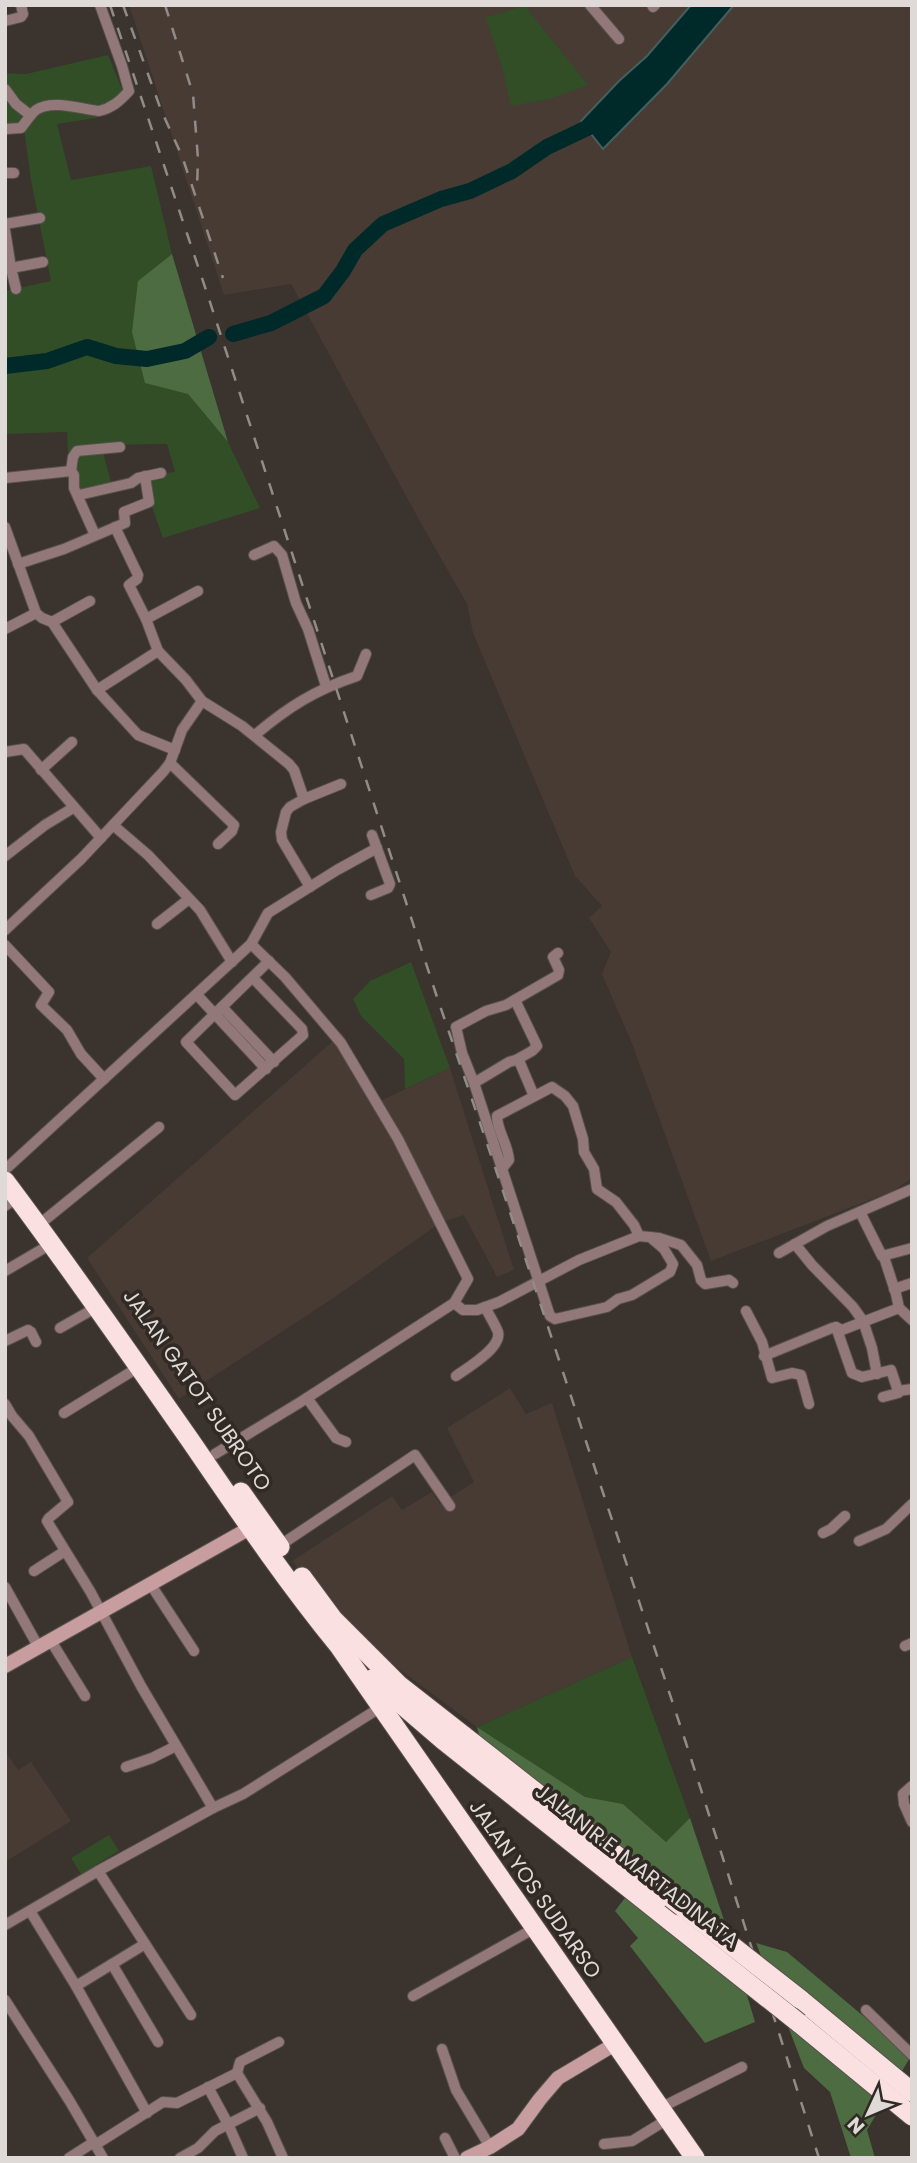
<svg xmlns="http://www.w3.org/2000/svg" width="917" height="2163" viewBox="0 0 917 2163" font-family="Poppins,sans-serif">
  <rect width="100%" height="100%" fill="#3a332e"/>
  <!-- built -->
  <g fill="#483b33">
    <polygon points="129,5 912,5 912,1178 893,1191 711,1261 631,1041 602,974 611,952 589,918 602,906 575,876 473,633 467,604 418,518 291,284 224,295"/>
    <polygon points="342,1033 380,1101 450,1068 514,1270 497,1277 464,1215 440,1223 335,1297 179,1399 87,1258"/>
    <polygon points="510,1388 526,1414 552,1403 632,1657 477,1727 380,1655 339,1620 292,1561 392,1496 402,1510 432,1492 440,1504 474,1482 447,1428"/>
    <polygon points="5,1751 18,1770 31,1762 71,1821 5,1862"/>
  </g>
  <!-- green -->
  <g fill="#314e26">
    <polygon points="525,6 588,85 550,99 511,106 503,71 486,17"/>
    <polygon points="108,55 126,99 96,118 57,124 71,180 151,166 172,254 138,281 188,394 228,442 260,508 163,538 141,476 175,472 167,444 101,445 111,482 70,493 67,432 5,434 5,291 51,281 31,180 24,129 5,131 5,73 26,74"/>
    <polygon points="411,962 450,1068 405,1089 404,1059 361,1016 353,999 370,981"/>
    <polygon points="632,1657 690,1818 666,1842 623,1804 585,1797 477,1727"/>
    <polygon points="109,1835 119,1851 81,1874 71,1858"/>
  </g>
  <!-- forest -->
  <g fill="#4d6c41">
    <polygon points="172,254 228,442 188,394 145,383 132,332 138,281"/>
    <polygon points="477,1727 585,1797 623,1804 666,1842 690,1818 729,1935 755,2022 705,2043 630,1946 638,1938 615,1911 646,1870 486,1743 479,1735"/>
    <polygon points="756,1943 787,1952 911,2056 867,2130 875,2158 851,2158 830,2092 804,2068"/>
  </g>
  <!-- water -->
  <polygon fill="#002a2a" stroke="#435f5e" stroke-width="2" points="691,5 734,5 667,84 603,149 581,121 619,81 647,56"/>
  <g fill="none" stroke-linecap="round" stroke-linejoin="round">
    <!-- river -->
    <g stroke="#002a2a" stroke-width="16">
      <polyline points="233,334 271,323 324,296 343,271 355,250 383,224 441,199 470,191 512,171 547,147 604,120"/>
      <polyline points="5,366 47,361 87,347 116,356 147,359 185,351 209,337"/>
    </g>
    <defs>
      <g id="street">
        <polyline points="590,5 619,39"/>
        <polyline points="652,5 653,7 655,5"/>
        <polyline points="5,21 21,17 23,14 21,5"/>
        <polyline points="5,89 16,104 30,115"/>
        <path d="M 5,129 L 21,128 C 26,122 30,115 36,110 C 52,99 80,109 99,111 C 112,108 120,101 129,91 L 122,66 L 100,5"/>
        <polyline points="5,173 14,173"/>
        <polyline points="5,224 40,218"/>
        <polyline points="5,230 11,268 5,269"/>
        <polyline points="16,289 11,268 43,262"/>
        <polyline points="71,471 73,457 77,451 120,447"/>
        <polyline points="5,478 71,471 74,475 74,488 95,535"/>
        <polyline points="79,495 131,483 138,478 161,473"/>
        <polyline points="5,527 36,613"/>
        <polyline points="115,527 138,575 137,579 129,585 146,619 158,651 186,680 202,701 242,726 289,764 294,770 304,799"/>
        <polyline points="254,555 274,546 282,555 296,603 308,629 326,686"/>
        <polyline points="18,564 64,549 125,523 124,512 149,502 145,476"/>
        <polyline points="146,619 198,591"/>
        <polyline points="52,622 90,601"/>
        <polyline points="5,629 36,613 42,618 52,622 97,690 138,735 175,750"/>
        <polyline points="97,690 158,651"/>
        <path d="M 255,735 C 288,707 315,690 357,676 L 366,654"/>
        <polyline points="5,752 24,749 101,838"/>
        <polyline points="170,763 234,825 232,831 218,844"/>
        <polyline points="41,770 72,742"/>
        <polyline points="113,825 148,855 200,910 232,962"/>
        <polyline points="5,856 45,825 73,808"/>
        <polyline points="310,887 282,840 281,832 286,812 290,807 304,799 341,784"/>
        <polyline points="371,895 388,888 390,884 372,835"/>
        <polyline points="157,924 189,899"/>
        <polyline points="5,930 81,859 163,772 170,763 182,730 202,701"/>
        <polyline points="5,945 49,992 41,1005 67,1030 81,1054 104,1079"/>
        <polyline points="558,953 553,957 559,970 558,975 506,1005 486,1011 456,1027 462,1053 474,1083 550,1316 555,1319 607,1307 618,1299 632,1295 670,1272 673,1264 664,1249 650,1237"/>
        <polyline points="253,978 302,1029 303,1035 235,1095 186,1042 269,961"/>
        <polyline points="197,995 266,1069"/>
        <polyline points="515,1000 537,1046 532,1051 516,1060"/>
        <polyline points="222,1007 274,1062"/>
        <polyline points="474,1083 509,1062 516,1060 520,1063 534,1096"/>
        <polyline points="8,1167 251,944 268,913 337,870 377,848"/>
        <path d="M 501,1170 L 509,1160 C 508,1144 497,1131 497,1116 L 552,1087 L 565,1096 L 573,1106 L 583,1139 L 584,1152 L 594,1169 L 597,1189 L 616,1202 L 634,1225 L 639,1236"/>
        <polyline points="5,1206 18,1197"/>
        <polyline points="860,1212 882,1256 912,1248"/>
        <polyline points="46,1219 159,1127"/>
        <polyline points="795,1244 812,1265 853,1307 863,1321 872,1348 877,1374"/>
        <polyline points="779,1253 827,1226 912,1189"/>
        <polyline points="884,1257 896,1294 899,1308"/>
        <polyline points="5,1271 51,1244"/>
        <polyline points="894,1289 912,1283"/>
        <polyline points="454,1303 463,1310 477,1310 499,1302 579,1260 639,1236 659,1238 681,1245 697,1265 701,1280 705,1284 729,1280 733,1283"/>
        <polyline points="746,1311 762,1342 772,1378 792,1373 801,1375 809,1404"/>
        <polyline points="836,1327 852,1373 862,1377 891,1370 898,1391 912,1389"/>
        <polyline points="60,1328 97,1307"/>
        <polyline points="5,1341 28,1330 31,1332 36,1342"/>
        <polyline points="764,1356 832,1328 836,1327 842,1330 899,1308 912,1320"/>
        <path d="M 456,1376 C 467,1368 502,1348 498,1332 C 495,1324 489,1315 485,1307"/>
        <polyline points="883,1397 898,1393 898,1391"/>
        <polyline points="307,1398 336,1438 346,1442"/>
        <polyline points="5,1404 12,1416 29,1436 68,1502 49,1518 47,1521 50,1526 90,1591 141,1686 213,1808"/>
        <polyline points="64,1413 139,1367"/>
        <polyline points="215,1454 299,1403 454,1303 468,1279 398,1139 341,1043 285,977 251,944"/>
        <polyline points="823,1533 831,1529 845,1516"/>
        <polyline points="859,1541 886,1529 912,1504"/>
        <polyline points="279,1546 415,1455 450,1506"/>
        <polyline points="34,1571 65,1551"/>
        <polyline points="151,1585 194,1651"/>
        <polyline points="5,1587 39,1648"/>
        <polyline points="51,1641 85,1696"/>
        <polyline points="905,1646 912,1643"/>
        <polyline points="126,1767 152,1758 176,1746"/>
        <polyline points="912,1786 903,1794 904,1804 912,1822"/>
        <polyline points="98,1871 191,2015"/>
        <polyline points="30,1911 76,1986 147,2113"/>
        <polyline points="5,1925 98,1871 213,1808 243,1794 381,1707"/>
        <polyline points="112,1964 158,2042"/>
        <polyline points="76,1986 145,1944"/>
        <polyline points="413,1996 535,1928"/>
        <polyline points="5,2000 69,2100 103,2158"/>
        <polyline points="866,2010 912,2055"/>
        <polyline points="442,2049 456,2090 490,2147"/>
        <polyline points="237,2073 267,2122 283,2158"/>
        <polyline points="237,2073 240,2062 279,2042"/>
        <polyline points="208,2087 228,2124 243,2158"/>
        <polyline points="660,2108 742,2067"/>
        <polyline points="445,2138 455,2158"/>
        <polyline points="604,2144 632,2141 668,2119"/>
        <polyline points="95,2145 163,2102 177,2103 237,2073"/>
        <polyline points="69,2158 94,2142"/>
        <polyline points="180,2158 198,2148 215,2131 260,2108"/>
      </g>
      <g id="secondary">
        <polyline points="5,1666 250,1528"/>
        <polyline points="467,2158 490,2147 518,2129 540,2099 558,2078 615,2044"/>
      </g>
      <g id="highway">
        <path d="M 5,1181 C 69,1266 129,1353 190,1440 C 238,1510 285,1580 339,1646 L 695,2158"/>
        <polyline points="241,1492 280,1547"/>
        <polyline points="302,1577 333,1619 399,1685 671,1898"/>
        <polyline points="372,1679 443,1740 674,1924"/>
        <polyline points="800,1999 912,2092"/>
        <polyline points="799,2023 912,2116"/>
      </g>
    </defs>
    <!-- street casing -->
    <use href="#street" stroke="#58514c" stroke-width="12"/>
    <!-- secondary casing -->
    <use href="#secondary" stroke="#58514c" stroke-width="16"/>
    <!-- highway casing -->
    <use href="#highway" stroke="#58514c" stroke-width="21"/>
    <!-- street -->
    <use href="#street" stroke="#93787a" stroke-width="10"/>
    <!-- secondary -->
    <use href="#secondary" stroke="#c89da0" stroke-width="14"/>
    <!-- highway -->
    <use href="#highway" stroke="#fbe0e2" stroke-width="19"/>
    <!-- rail -->
    <g stroke="#928c88" stroke-width="2.5" stroke-dasharray="12 12" stroke-linecap="butt">
      <polyline points="110,5 208,296 436,994 494,1164 686,1743 819,2158"/>
      <polyline points="123,5 161,110 182,156 223,278"/>
      <polyline points="165,5 193,94 198,159 197,188"/>
    </g>
    <defs>
      <g id="highway-bridge">
        <polyline points="671,1898 800,1999"/>
        <polyline points="674,1924 799,2023"/>
      </g>
    </defs>
    <!-- highway-bridge casing -->
    <use href="#highway-bridge" stroke="#58514c" stroke-width="21" stroke-linecap="butt"/>
    <!-- highway-bridge -->
    <use href="#highway-bridge" stroke="#fbe0e2" stroke-width="19"/>
  </g>
  <g text-anchor="middle" stroke-width="7" stroke-linejoin="round" paint-order="stroke">
    <!-- street labels -->
    <g font-size="21" fill="#dfdad7" stroke="#302924">
      <text transform="translate(197 1390) rotate(55)" y="7">JALAN GATOT SUBROTO</text>
      <text transform="translate(637 1866) rotate(38)" y="7">JALAN R.E. MARTADINATA</text>
      <text transform="translate(535 1889) rotate(55)" y="7">JALAN YOS SUDARSO</text>
    </g>
  </g>
  <!-- border -->
  <rect width="917" height="2163" fill="none" stroke="#dfdad7" stroke-width="14"/>
  <!-- north arrow -->
  <g transform="translate(868 2114) rotate(226)" stroke="#302924" stroke-width="5" paint-order="stroke">
  <path d="M0-5L12 26L0 18L-12 26Z" fill="#dfdad7"/>
  <text y="-10" font-size="19" font-weight="bold" text-anchor="middle" fill="#dfdad7">N</text>
  </g>
</svg>
